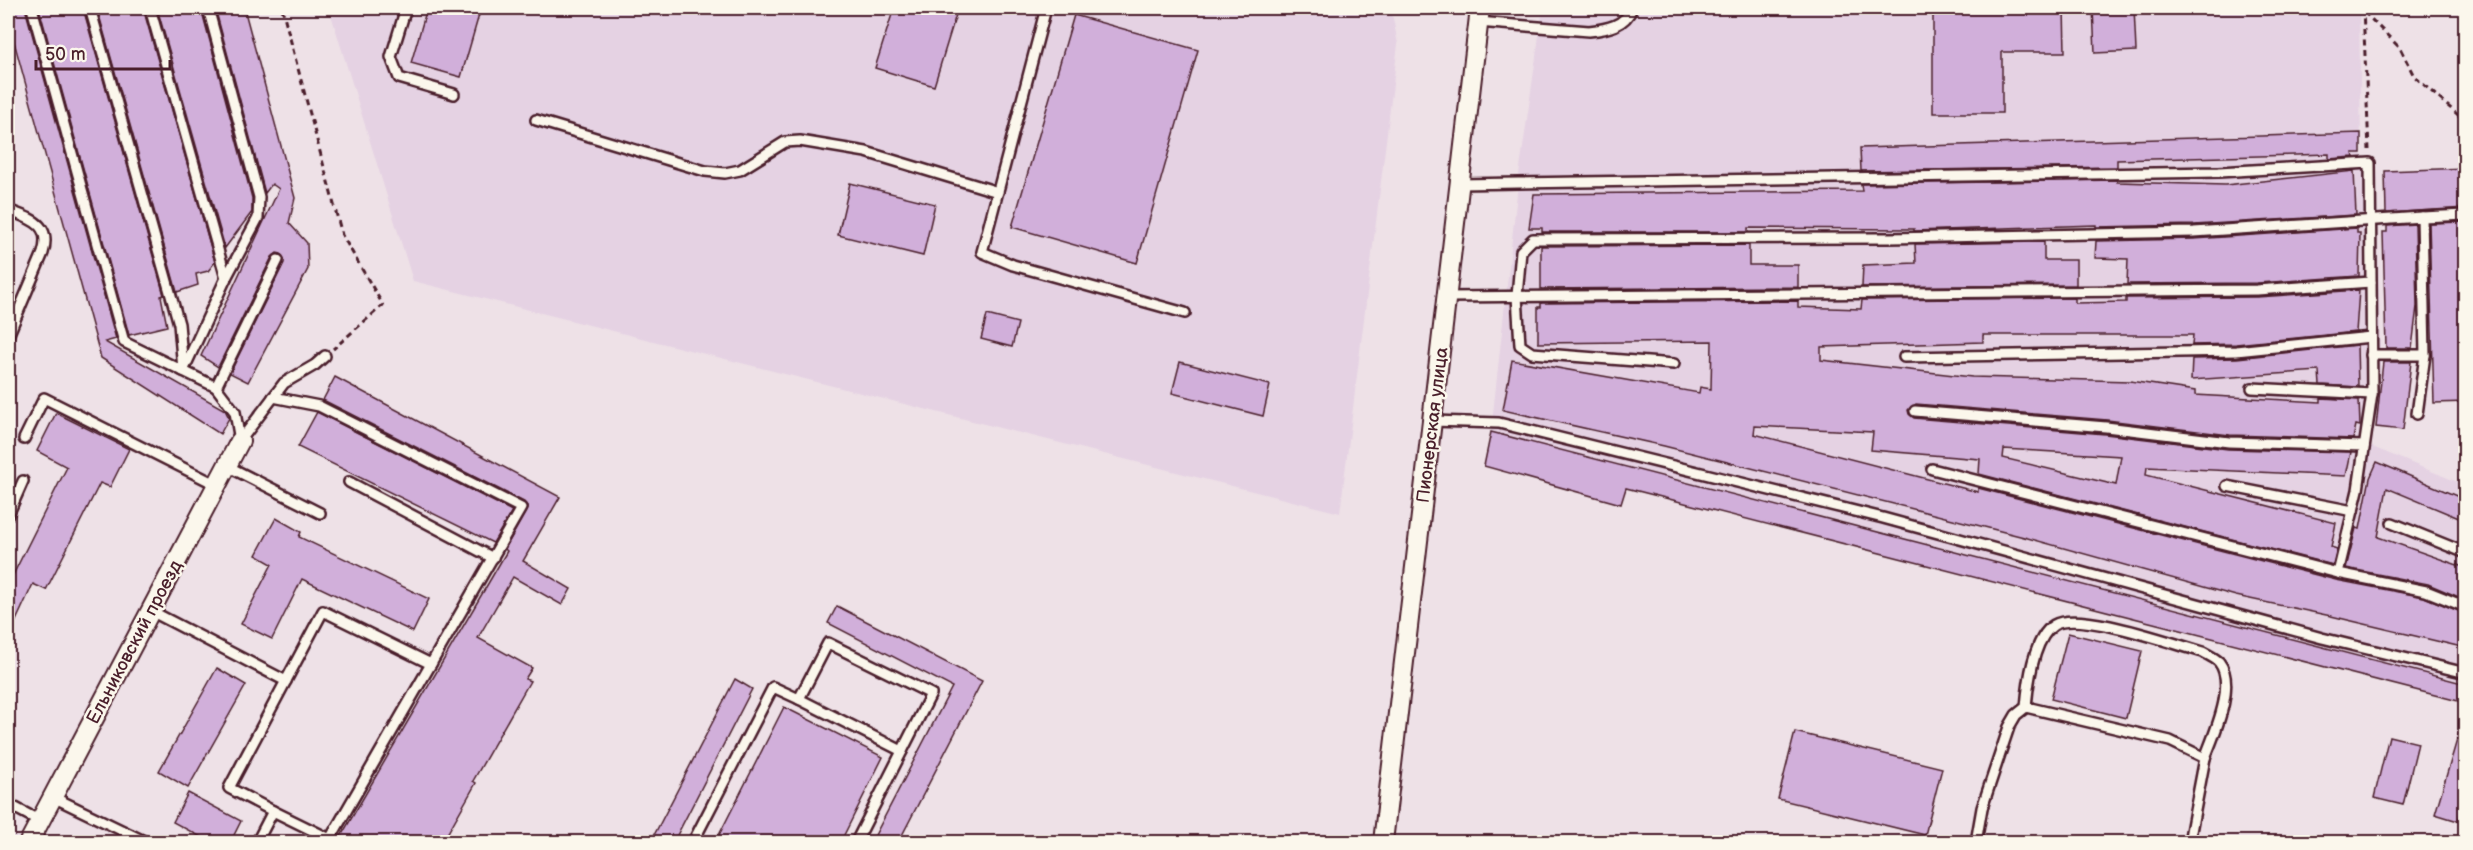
<svg xmlns="http://www.w3.org/2000/svg" width="2473" height="850" viewBox="0 0 2473 850" font-family="'Balsamiq Sans',sans-serif">
  <rect width="100%" height="100%" fill="#eee1e7"/>
  <filter id="ink" filterUnits="userSpaceOnUse"><feTurbulence type="fractalNoise" baseFrequency=".0167" numOctaves="2"/><feDisplacementMap in="SourceGraphic" scale="12" xChannelSelector="R" yChannelSelector="G"/><feConvolveMatrix kernelMatrix="1 2 1 2 8 2 1 2 1" color-interpolation-filters="sRGB"/></filter>
  <g filter="url(#ink)">
    <!-- built -->
    <g fill="#e5d2e3">
      <polygon points="329,8 1391,8 1398,44 1340,513 413,281"/>
      <polygon points="1543,8 2359,8 2361,153 2377,193 2381,393 2370,446 2465,485 2465,703 1626,488 1621,504 1484,466 1491,432 1519,175"/>
    </g>
    <!-- building -->
    <g fill="#d1afda" stroke="#4a1f2b" stroke-width="1.5" fill-rule="evenodd">
      <polygon points="8,8 25,8 116,339 105,342 225,410 229,418 220,434 101,358 8,20"/>
      <polygon points="39,8 83,8 164,295 161,296 167,326 129,335"/>
      <polygon points="97,8 143,8 215,262 208,271 196,274 198,285 177,292"/>
      <polygon points="157,8 201,8 252,198 252,212 225,248"/>
      <polygon points="215,8 244,8 295,198 289,223 307,243 308,269 248,382 230,373 284,263 281,254 277,253 272,257 218,367 201,356 279,189 272,184 265,193"/>
      <polygon points="427,8 481,8 461,77 411,63"/>
      <polygon points="894,8 958,8 934,86 875,68"/>
      <polygon points="1933,8 2064,8 2065,52 2002,52 2002,113 1933,113"/>
      <polygon points="2093,8 2134,8 2136,51 2095,53"/>
      <polygon points="1074,15 1198,50 1137,263 1012,227"/>
      <polygon points="2361,133 2361,153 2353,153 2354,157 2329,159 2329,154 2117,160 2117,167 1861,171 1860,148"/>
      <polygon points="2466,168 2466,208 2386,213 2385,171"/>
      <polygon points="2354,171 2356,215 2194,225 2096,227 2096,225 1914,231 1914,229 1748,228 1748,232 1542,232 1542,228 1529,228 1534,194 1862,191 1861,184 2117,180 2117,182 2225,185"/>
      <polygon points="850,183 935,204 923,256 838,235"/>
      <polygon points="2466,222 2466,402 2434,403 2429,223"/>
      <polygon points="2415,224 2417,306 2412,348 2386,348 2383,232 2387,232 2387,226"/>
      <polygon points="2357,228 2357,233 2360,233 2359,276 2257,283 2127,284 2128,259 2095,258 2096,241 2194,239"/>
      <polygon points="2044,242 2044,260 2076,260 2076,285 1862,287 1863,265 1916,263 1915,244"/>
      <polygon points="1749,245 1749,265 1798,265 1798,287 1541,289 1541,246"/>
      <path d="M 2359,290 L 2356,332 L 2236,344 L 2192,345 L 2193,335 L 1983,335 L 1983,342 L 1821,347 L 1821,360 L 1972,377 L 2130,381 L 2195,391 L 2195,395 L 2321,402 L 2321,398 L 2359,400 L 2360,426 L 2356,425 L 2353,439 L 2230,435 L 2107,420 L 1916,404 L 1908,410 L 1909,414 L 1914,418 L 2105,434 L 2228,449 L 2351,452 L 2346,476 L 2147,467 L 2146,475 L 2336,523 L 2331,547 L 2337,549 L 2333,565 L 1979,474 L 1980,459 L 1871,450 L 1873,432 L 1755,426 L 1754,434 L 1978,492 L 1978,488 L 2336,580 L 2424,597 L 2466,614 L 2466,648 L 2331,616 L 2236,596 L 2024,537 L 1664,446 L 1503,410 L 1512,360 L 1699,393 L 1700,387 L 1711,389 L 1712,341 L 1538,343 L 1538,307 L 1541,307 L 1541,303 L 1798,301 L 1798,307 L 1861,309 L 1862,300 L 2075,298 L 2075,303 L 2126,302 L 2126,298 L 2257,297 ZM 2004,449 L 2121,456 L 2116,485 L 2003,458 Z"/>
      <polygon points="987,315 1018,323 1012,347 981,339"/>
      <polygon points="2357,345 2358,387 2320,385 2319,371 2191,380 2192,359 2237,358"/>
      <polygon points="1180,362 1270,385 1263,416 1172,393"/>
      <polygon points="2383,362 2411,362 2403,430 2376,427"/>
      <polygon points="335,377 560,497 523,561 571,589 562,605 513,577 478,638 532,668 525,679 530,681 473,781 476,783 442,843 337,843 507,551 505,549 528,507 524,502 323,400"/>
      <polygon points="317,412 512,511 493,543 298,447"/>
      <polygon points="56,413 129,449 110,487 100,483 46,590 33,584 8,638 8,585 67,467 37,451"/>
      <polygon points="1491,432 2466,684 2466,703 1626,488 1621,504 1484,466"/>
      <polygon points="2377,462 2466,500 2466,521 2387,488 2378,537 2466,568 2466,600 2428,584 2346,568 2356,528 2360,529 2370,478"/>
      <polygon points="276,518 301,532 299,537 429,599 413,632 302,579 272,639 241,624 272,564 256,555"/>
      <polygon points="837,606 982,681 898,843 871,843 952,687 828,623"/>
      <polygon points="2068,633 2142,651 2126,718 2051,699"/>
      <polygon points="217,668 246,685 188,788 159,771"/>
      <polygon points="735,679 752,689 673,843 650,843"/>
      <polygon points="784,707 883,757 840,843 715,843"/>
      <polygon points="2462,723 2466,724 2466,797 2458,821 2435,814"/>
      <polygon points="1795,732 1942,768 1925,835 1778,799"/>
      <polygon points="2389,736 2418,743 2403,805 2374,798"/>
      <polygon points="188,793 241,821 230,843 212,843 173,822"/>
    </g>
    <g fill="none" stroke-linecap="round" stroke-linejoin="round">
      <defs>
        <g id="lane">
          <polyline points="32,8 124,342 216,387 235,412 240,441"/>
          <polyline points="90,8 179,324 183,369"/>
          <polyline points="150,8 226,278 183,371"/>
          <polyline points="208,8 259,197 258,218 226,278"/>
          <polyline points="406,8 391,57 399,78 454,94"/>
          <polyline points="1046,8 982,252 1013,265 1185,313"/>
          <path d="M 1478,22 L 1589,31 C 1607,29 1625,26 1632,8"/>
          <polyline points="536,120 705,171 725,173 740,170 785,142 800,141 866,152 998,192"/>
          <polyline points="1460,184 2219,172 2370,163 2372,394 2252,388"/>
          <path d="M 8,210 C 30,219 52,223 43,253 L 8,336"/>
          <polyline points="2422,217 2466,215"/>
          <polyline points="1447,297 2257,290 2371,282"/>
          <polyline points="1904,357 2236,351 2371,337"/>
          <polyline points="1674,364 1532,353 1520,345 1517,296 1521,251 1533,239 1890,238 2194,232 2422,217 2425,355 2371,355"/>
          <polyline points="216,387 278,260"/>
          <polyline points="2372,394 2358,490 2338,573 2426,591 2466,607"/>
          <polyline points="1915,411 2106,427 2229,442 2364,446"/>
          <polyline points="2417,414 2425,355"/>
          <polyline points="1432,421 1499,423 1883,518 2322,638 2466,673"/>
          <polyline points="24,439 44,398 217,485"/>
          <polyline points="240,441 284,383 315,365 325,356"/>
          <polyline points="227,466 320,513"/>
          <polyline points="1932,469 2338,573"/>
          <polyline points="349,482 493,558"/>
          <polyline points="2227,486 2353,511"/>
          <polyline points="8,515 23,481"/>
          <polyline points="2392,523 2466,553"/>
          <polyline points="151,611 286,681"/>
          <polyline points="799,699 902,751"/>
          <polyline points="2026,707 2170,741 2205,758 2189,842"/>
          <polyline points="53,797 146,842"/>
          <polyline points="8,804 40,821"/>
          <polyline points="273,811 229,788 323,611 431,664"/>
          <polyline points="257,842 273,811 330,839 521,508 319,406 273,397"/>
          <polyline points="693,842 773,687 799,699 828,643 931,694 856,842"/>
          <path d="M 1976,842 L 1982,808 L 2009,727 L 2016,715 L 2026,707 C 2028,684 2033,638 2054,625 C 2079,610 2173,644 2203,652 C 2208,655 2215,658 2219,662 C 2237,685 2214,734 2205,758"/>
        </g>
        <g id="street">
          <polyline points="29,842 240,441"/>
          <polyline points="1383,842 1480,8"/>
        </g>
      </defs>
      <!-- lane casing -->
      <use href="#lane" stroke="#4a1f2b" stroke-width="14"/>
      <!-- street casing -->
      <use href="#street" stroke="#4a1f2b" stroke-width="22"/>
      <!-- path -->
      <g stroke="#4a1f2b" stroke-width="3" stroke-dasharray="6 4.5" stroke-linecap="butt">
        <polyline points="282,8 342,235 383,305 333,349"/>
        <polyline points="2363,8 2369,150"/>
        <polyline points="2364,12 2400,48 2414,76 2466,122"/>
      </g>
      <!-- lane -->
      <use href="#lane" stroke="#fbf7ec" stroke-width="9"/>
      <!-- street -->
      <use href="#street" stroke="#fbf7ec" stroke-width="18"/>
    </g>
  </g>
  <g text-anchor="middle" stroke-width="5" stroke-linejoin="round" paint-order="stroke">
    <!-- street labels -->
    <g font-size="18" fill="#4a1f2b" stroke="#fbf7ec">
      <text transform="translate(1432 425) rotate(-83)" y="6">Пионерская улица</text>
      <text transform="translate(134 642) rotate(-62)" y="6">Ельниковский проезд</text>
    </g>
  </g>
  <!-- margin -->
  <rect width="2473" height="850" fill="none" stroke="#fbf7ec" stroke-width="30"/>
  <rect x="15" y="15" width="2443" height="820" fill="none" stroke="#4a1f2b" stroke-width="2" filter="url(#ink)"/>
  <!-- scale -->
  <path d="M36 60v9h134v-9" fill="none" stroke="#4a1f2b" stroke-width="3"/>
  <text x="45" y="60" font-size="18" fill="#4a1f2b" stroke="#fbf7ec" stroke-width="4.5" paint-order="stroke">50 m</text>
</svg>
